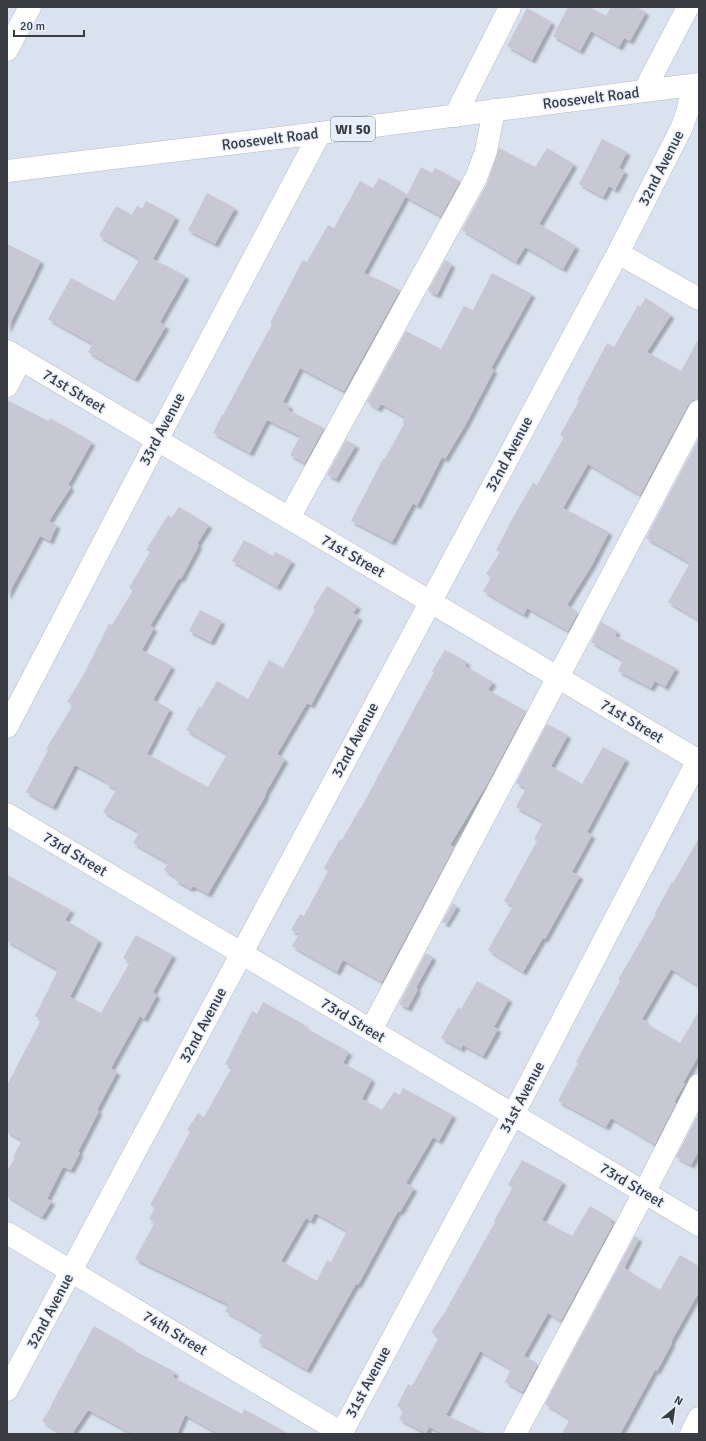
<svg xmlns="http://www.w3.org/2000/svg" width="706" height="1441" viewBox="0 0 706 1441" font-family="Signika,sans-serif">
  <defs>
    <filter id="shadow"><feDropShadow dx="3.5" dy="3.5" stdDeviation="1" flood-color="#0004"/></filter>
  </defs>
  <rect width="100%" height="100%" fill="#dbe2ef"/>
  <!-- building -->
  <g fill="#c8c7d4" fill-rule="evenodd" filter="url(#shadow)">
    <polygon points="568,7 589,7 606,16 611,7 636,7 646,12 630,41 624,38 619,47 591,31 580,51 553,36"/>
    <polygon points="527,8 552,22 532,60 507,46"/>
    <polygon points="602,139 627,152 619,168 625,171 615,190 609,186 603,197 579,184"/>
    <polygon points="499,148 535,167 547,148 574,164 539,224 576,246 563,269 525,247 516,262 462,230 487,184"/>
    <polygon points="421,167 432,173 435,168 460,181 441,216 406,197"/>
    <polygon points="379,178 407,194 364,273 400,290 344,391 300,368 283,402 290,406 288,410 324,428 305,463 290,455 300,436 267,420 250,453 213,433 222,415 223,415 272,324 270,323 303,260 307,262 328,225 334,228 360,181 373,188"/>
    <polygon points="207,193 235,208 215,244 188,230"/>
    <polygon points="146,201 176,217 153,259 186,276 160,322 166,326 135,379 88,352 93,344 48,319 71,278 114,301 140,259 99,236 116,206 132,215 137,206 142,209"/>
    <polygon points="7,244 41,261 7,330"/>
    <polygon points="445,260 452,264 437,295 428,291"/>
    <polygon points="492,273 532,294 491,368 494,370 466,424 445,459 442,457 417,506 413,503 392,542 351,521 383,459 384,460 404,424 402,422 405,417 381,404 378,409 367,402 406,331 441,349 464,306 473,310"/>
    <polygon points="646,298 671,315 647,352 681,371 699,338 699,399 693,400 688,405 640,495 588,464 563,508 609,532 592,565 567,605 578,612 568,631 527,608 524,615 483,591 491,577 486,574 500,552 496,550 516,512 533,483 537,485 564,437 560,435 579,401 577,400 607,343 614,347 638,305 640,307"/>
    <polygon points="7,400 48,421 50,418 92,442 68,485 71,487 49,521 57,525 50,541 40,536 7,597"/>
    <polygon points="699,438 699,620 668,602 690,563 646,538"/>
    <polygon points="346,440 356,445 336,479 327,475"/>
    <polygon points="179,507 209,525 197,544 199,545 181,579 179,578 150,626 154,628 142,650 172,666 153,700 170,709 147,754 208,787 227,754 186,730 199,707 201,708 217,681 248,699 269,660 283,668 315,610 313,608 327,586 358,606 353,613 359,617 311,705 307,703 277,754 285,759 265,794 266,795 208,894 193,886 191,889 175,880 176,877 164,870 168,863 133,843 139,832 103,812 117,789 106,784 107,782 75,765 53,807 26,792 48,750 46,749 73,705 67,702 85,672 109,624 112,625 133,590 129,588 150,552 146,550 168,515 172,517"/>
    <polygon points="244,540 273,556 275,552 292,561 277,587 232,561"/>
    <polygon points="200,610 222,621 211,642 189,631"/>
    <polygon points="601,622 617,631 615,636 676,668 665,687 655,681 651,688 618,671 623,660 591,642"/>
    <polygon points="445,650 467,662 465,666 493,682 488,690 526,711 487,784 450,845 454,847 382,982 343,960 337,972 292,946 299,934 291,930 300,914 304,916 328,871 324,868 340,839 342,840 360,808 361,808 434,672 432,671"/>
    <polygon points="547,724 568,735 551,766 582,784 603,747 626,759 587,832 592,835 572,872 580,876 545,939 543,938 523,972 488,950 513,906 504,901 537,841 534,839 543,822 516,807 526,788 516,783"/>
    <polygon points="699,838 699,986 671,969 642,1019 646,1021 645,1023 680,1043 699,1011 699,1055 683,1083 685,1084 674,1102 676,1103 655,1144 611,1118 606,1127 558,1101 578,1063 576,1062 620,981 618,980 656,914 655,913 672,882 673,883"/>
    <polygon points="7,875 71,910 65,920 99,940 70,997 101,1013 130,962 123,958 136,935 173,955 153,992 157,995 144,1019 140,1016 111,1068 117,1072 97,1110 99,1111 78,1152 80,1153 71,1170 63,1167 47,1199 52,1201 42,1217 7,1196 7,1171 15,1158 13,1157 22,1140 7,1132 7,1085 41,1020 35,1016 58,970 7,941"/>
    <polygon points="453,903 457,906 446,924 442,922"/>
    <polygon points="426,953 433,957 416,988 418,989 408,1008 399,1004"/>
    <polygon points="477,981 509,999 494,1027 498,1029 483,1056 463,1045 461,1049 441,1038 458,1008 461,1009"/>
    <path d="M 263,1002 L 305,1025 L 304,1027 L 349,1052 L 343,1063 L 372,1079 L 362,1099 L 382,1110 L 394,1092 L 400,1095 L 403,1088 L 453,1115 L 439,1141 L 433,1137 L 406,1183 L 414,1188 L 400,1212 L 398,1211 L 358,1285 L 356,1284 L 307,1370 L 258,1342 L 263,1333 L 225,1311 L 229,1305 L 135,1259 L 155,1222 L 149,1219 L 155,1208 L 150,1205 L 190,1132 L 187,1130 L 198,1113 L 204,1117 L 232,1067 L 225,1064 L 247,1021 L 252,1011 L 257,1014 ZM 315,1213 L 347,1231 L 331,1262 L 327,1260 L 317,1281 L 281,1261 L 306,1218 L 311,1221 Z"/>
    <polygon points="698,1115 699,1116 699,1151 691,1165 676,1157"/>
    <polygon points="522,1160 563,1182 542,1220 572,1236 590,1206 612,1219 610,1222 613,1224 561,1321 548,1313 524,1356 538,1364 523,1392 505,1382 511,1369 480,1351 446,1415 486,1434 443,1434 429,1427 426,1433 399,1419 404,1409 397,1406 408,1384 412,1386 439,1337 431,1332 445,1312 495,1222 494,1221 513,1187 508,1185"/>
    <polygon points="635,1236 639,1238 624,1268 660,1290 680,1255 699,1266 699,1292 671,1342 672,1343 657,1371 655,1370 620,1434 562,1434 570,1419 545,1404"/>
    <polygon points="94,1326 132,1348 131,1349 175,1372 173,1377 242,1414 244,1409 289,1434 219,1434 185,1415 177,1434 133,1434 88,1410 72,1434 61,1434 42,1421 51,1407 50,1407"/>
  </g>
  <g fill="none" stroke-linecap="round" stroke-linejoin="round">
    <defs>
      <g id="minor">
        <polyline points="7,50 30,7"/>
        <polyline points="644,91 688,7"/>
        <polyline points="455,116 510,7"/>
        <polyline points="618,253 699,299"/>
        <polyline points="7,351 699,761"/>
        <polyline points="7,386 21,359"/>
        <polyline points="289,518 476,178 486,151 494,110"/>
        <polyline points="7,727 157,440 320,133"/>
        <polyline points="7,814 699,1225"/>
        <polyline points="371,1030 699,411"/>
        <polyline points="7,1233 343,1434"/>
        <polyline points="7,1390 618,253 682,127 687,113 693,85"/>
        <polyline points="341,1434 513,1115 699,758"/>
        <polyline points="515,1434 644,1193 699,1085"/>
        <polyline points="691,1434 699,1418"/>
      </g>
      <polyline id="major" points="7,171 320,133 699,84"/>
    </defs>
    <!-- minor casing -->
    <use href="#minor" stroke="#b4bbc7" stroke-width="23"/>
    <!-- major casing -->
    <use href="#major" stroke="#b4bbc7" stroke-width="23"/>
    <!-- minor -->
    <use href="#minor" stroke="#fff" stroke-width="22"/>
    <!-- major -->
    <use href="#major" stroke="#fff" stroke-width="22"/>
  </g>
  <g text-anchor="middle" stroke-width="3" stroke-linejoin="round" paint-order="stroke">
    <!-- shield labels -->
    <rect fill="#e8effc" stroke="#6e7279" stroke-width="1" x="331" y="117" width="44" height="24" rx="3"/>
    <g font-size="14" font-weight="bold" fill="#393c41">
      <text x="353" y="134">WI 50</text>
    </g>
    <!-- street labels -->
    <g font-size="15" fill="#393c41" stroke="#e8effc">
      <text transform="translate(591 98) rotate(-7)" y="5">Roosevelt Road</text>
      <text transform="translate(270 139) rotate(-7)" y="5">Roosevelt Road</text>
      <text transform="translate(661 168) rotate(-63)" y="5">32nd Avenue</text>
      <text transform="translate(74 391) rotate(31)" y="5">71st Street</text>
      <text transform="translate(162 429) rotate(-62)" y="5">33rd Avenue</text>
      <text transform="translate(509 454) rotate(-62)" y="5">32nd Avenue</text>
      <text transform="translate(353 556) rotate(30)" y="5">71st Street</text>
      <text transform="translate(632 721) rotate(31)" y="5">71st Street</text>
      <text transform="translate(355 740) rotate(-62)" y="5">32nd Avenue</text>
      <text transform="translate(75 854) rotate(31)" y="5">73rd Street</text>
      <text transform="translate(353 1020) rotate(31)" y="5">73rd Street</text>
      <text transform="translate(203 1025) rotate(-62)" y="5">32nd Avenue</text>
      <text transform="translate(522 1097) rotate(-62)" y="5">31st Avenue</text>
      <text transform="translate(632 1185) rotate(31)" y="5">73rd Street</text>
      <text transform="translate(50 1311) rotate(-62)" y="5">32nd Avenue</text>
      <text transform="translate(175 1333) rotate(31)" y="5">74th Street</text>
      <text transform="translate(368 1382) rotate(-62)" y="5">31st Avenue</text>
    </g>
  </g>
  <!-- border -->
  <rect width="706" height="1441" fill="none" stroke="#393c41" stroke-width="16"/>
  <!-- north arrow -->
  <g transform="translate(674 1409) rotate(29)" stroke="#e8effc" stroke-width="3" paint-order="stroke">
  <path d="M0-3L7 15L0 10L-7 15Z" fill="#393c41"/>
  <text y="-6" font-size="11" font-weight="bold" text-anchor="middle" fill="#393c41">N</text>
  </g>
  <!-- scale -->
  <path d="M14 30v6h70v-6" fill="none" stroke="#393c41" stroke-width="2"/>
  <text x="20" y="30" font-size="12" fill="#393c41" stroke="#e8effc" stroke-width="3" paint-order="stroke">20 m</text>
</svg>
